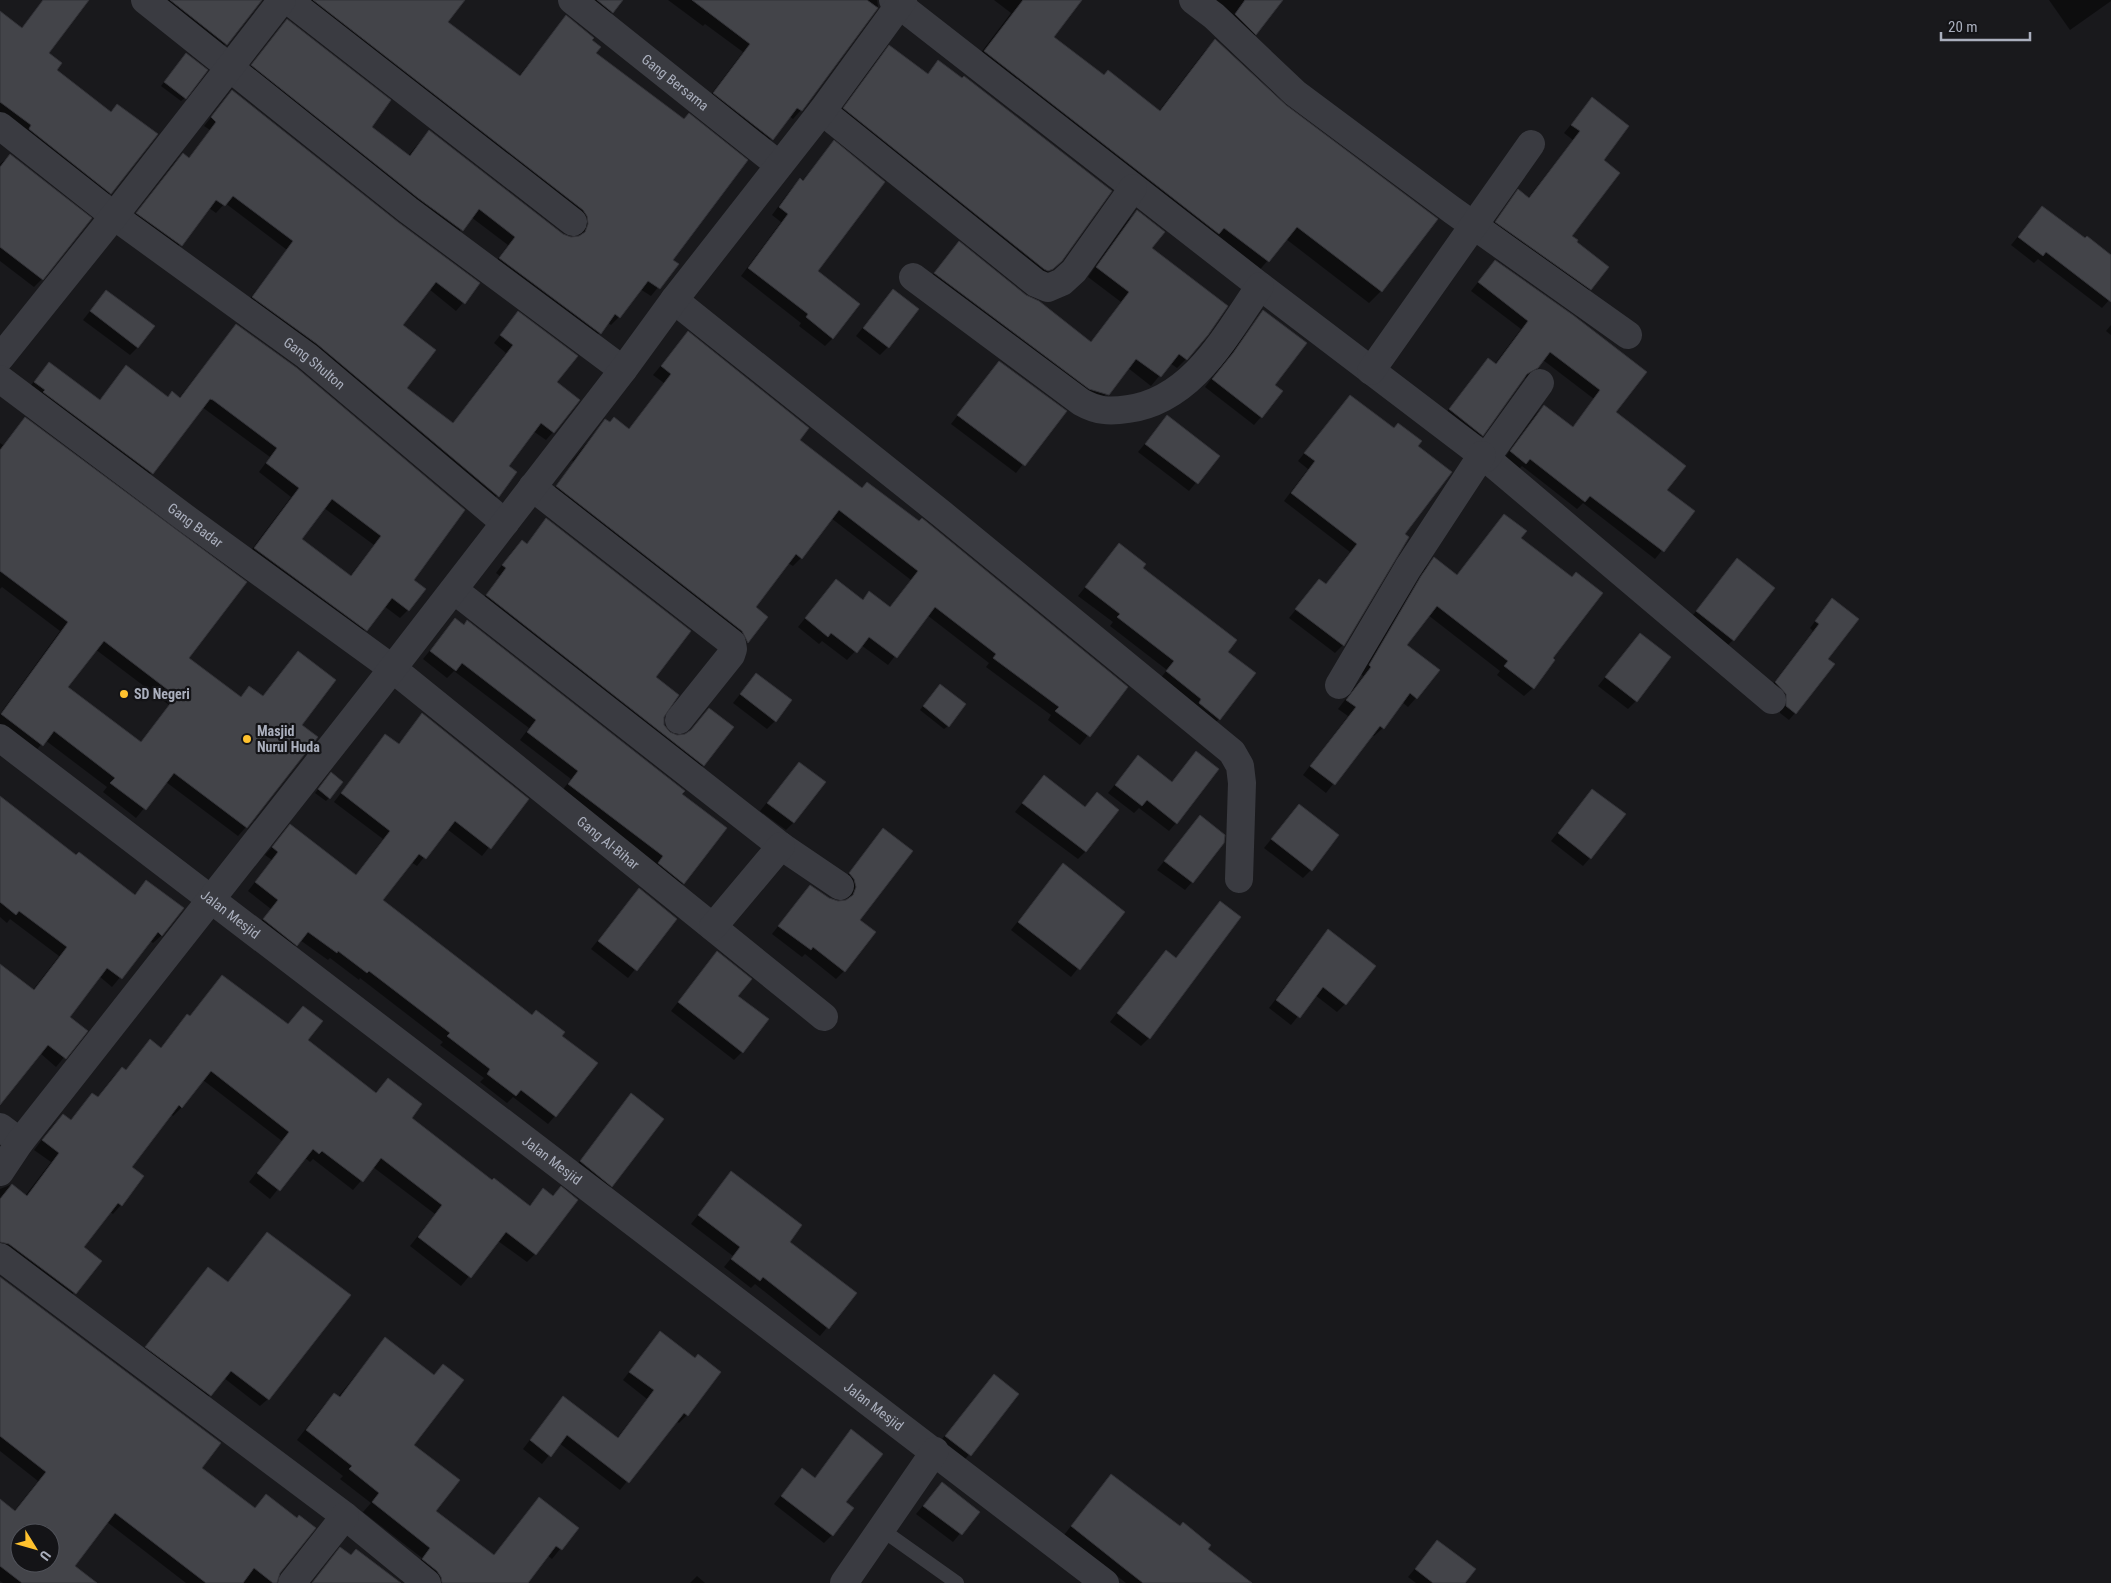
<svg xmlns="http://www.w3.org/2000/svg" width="2111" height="1583" viewBox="0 0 2111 1583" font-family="'Roboto Condensed',sans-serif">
  <rect width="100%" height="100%" fill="#19191c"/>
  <!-- shadow -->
  <g fill="#0007" fill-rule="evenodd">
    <polygon points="43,0 87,0 47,54 55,71 110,112 117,105 110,193 102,201 0,116 0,14 21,29"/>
    <polygon points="150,0 261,0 218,53"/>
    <polygon points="295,0 463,0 446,23 518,77 566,17 591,41 671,260 677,264 651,296 640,289 619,317 611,325 608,323 592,341 492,267 508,245 471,217 454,238 244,74 287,21 370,127 408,156 429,131 563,235 570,239 579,238 580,225"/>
    <polygon points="579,0 622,0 604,20"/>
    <polygon points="668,0 877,0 878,6 801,110 793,119 789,116 764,147 706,101 743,52 705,24 703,26"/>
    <polygon points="994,0 1081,0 1052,38 1103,76 1159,111 1204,52 1215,41 1285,106 1436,219 1381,291 1369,303 1286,239 1257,273 973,63 1011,13"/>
    <polygon points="1193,0 1282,0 1256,34 1244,46"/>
    <polygon points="2049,0 2111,0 2111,1 2070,30"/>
    <polygon points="889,47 927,75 939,62 1052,269 1043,277 836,117 881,55"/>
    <polygon points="183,58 185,98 181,101 161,86"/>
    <polygon points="232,91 397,223 479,284 456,311 429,289 401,326 405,388 452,424 506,353 494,343 518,313 556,383 553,432 546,440 533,431 507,466 516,472 490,504 245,305 287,250 225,203 216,213 209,208 173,253 130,221 175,162 183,155 188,159 210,130 204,126"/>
    <polygon points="1592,99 1602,160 1571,236 1590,289 1583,297 1488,230 1518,191 1528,198 1573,140 1564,133"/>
    <polygon points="834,142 816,271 833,338 825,346 799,326 801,323 741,276 781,222 772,215 792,188 800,180 802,181"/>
    <polygon points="10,155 42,279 34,287 0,261 0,164"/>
    <polygon points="2042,207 2085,240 2111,256 2111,298 2102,308 2038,259 2034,263 2011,245"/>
    <polygon points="1137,211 1186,359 1177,368 1170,363 1151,386 1128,368 1098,403 926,283 959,243 1026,296 1090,343 1121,302 1088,277 1128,220"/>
    <polygon points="1495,261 1572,316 1615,413 1665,490 1694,511 1655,559 1583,503 1577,509 1522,466 1517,471 1503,460 1536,414 1544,406 1572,428 1594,399 1543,360 1529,376 1522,379 1482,435 1474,443 1442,418 1480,368 1488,360 1494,365 1521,329 1471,291"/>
    <polygon points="893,290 888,347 880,355 856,336"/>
    <polygon points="106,291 138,347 130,355 83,320"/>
    <polygon points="1263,311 1273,385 1261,417 1254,425 1205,387"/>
    <path d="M 236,325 L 412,580 L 408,610 L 400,618 L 384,606 L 358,638 L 246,557 L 291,497 L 259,472 L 270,457 L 202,407 L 144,482 L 26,391 L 49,364 L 99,401 L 126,367 L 167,398 L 172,393 L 179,398 ZM 324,508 L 374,545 L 350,576 L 301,539 Z"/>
    <polygon points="2111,325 2111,335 2106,331"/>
    <polygon points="688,333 798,440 1126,687 1080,745 1048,720 1051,715 986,667 989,663 927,615 888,665 861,645 847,660 822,641 819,644 798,627 836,580 862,600 870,593 889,608 911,580 831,518 801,558 793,566 788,563 754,607 767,617 739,650 549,495 574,462 572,461 605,420 628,430 664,383 653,375"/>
    <polygon points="999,362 1065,411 1016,473 951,424"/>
    <polygon points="1350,396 1403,535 1408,538 1343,645 1335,653 1289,618 1319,581 1325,585 1350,552 1284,501 1308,469 1298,461"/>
    <polygon points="1167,417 1218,456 1189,491 1138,452"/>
    <path d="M 25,419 L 188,658 L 240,698 L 250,688 L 262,697 L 298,652 L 300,726 L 246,827 L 238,836 L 166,782 L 136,818 L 103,792 L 107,787 L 45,740 L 33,754 L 0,729 L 0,714 L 60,631 L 2,587 L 0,589 L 0,443 L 3,445 ZM 95,649 L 169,705 L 140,743 L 66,687 Z"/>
    <polygon points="1504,516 1519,539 1551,659 1533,688 1524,696 1497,675 1500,671 1428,615 1405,645 1416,698 1408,707 1402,702 1383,728 1374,736 1372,735 1326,793 1303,775 1348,716 1338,709 1363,676 1361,674 1425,568 1434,559 1456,576"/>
    <polygon points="546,520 655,678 663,726 669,733 677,737 688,734 709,709 703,765 696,772 480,603 500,576 496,573 514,549 522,542 526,545"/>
    <polygon points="1119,545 1226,652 1219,719 1211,727 1159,680 1167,670 1110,626 1113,622 1078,596"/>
    <polygon points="1737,560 1733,640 1725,648 1689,620"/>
    <polygon points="1826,607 1826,659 1795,713 1789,720 1780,713 1780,701 1769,689 1813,631 1810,628"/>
    <polygon points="455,620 680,794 683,883 676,891 561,792 571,779 520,740 529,728 454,671 447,678 423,659"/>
    <polygon points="1640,634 1636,701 1628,709 1598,686"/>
    <polygon points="749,683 775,721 767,729 733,703"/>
    <polygon points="936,689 948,726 944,729 920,710"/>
    <polygon points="423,715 528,799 482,856 447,829 417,866 411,862 382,900 560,1036 555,1116 548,1124 513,1097 507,1103 480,1082 484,1078 440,1045 443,1042 360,978 359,980 330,958 328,960 300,940 289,953 256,928 271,909 248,891 272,860 265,855 290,826 355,876 383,839 334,802 386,735 398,744"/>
    <polygon points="1196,753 1176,823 1169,831 1139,808 1134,813 1108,793 1138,757 1171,783"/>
    <polygon points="799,763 794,822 786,830 760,811"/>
    <polygon points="1044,776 1084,808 1097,794 1086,851 1078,859 1015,812"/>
    <polygon points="328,777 329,798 326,801 315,793"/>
    <polygon points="1592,790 1590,858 1583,866 1551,841"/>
    <polygon points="0,796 76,856 134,895 146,881 162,935 153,943 150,941 112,987 99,976 68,1017 86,1031 56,1067 40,1053 0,1103 0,966 32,991 59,956 10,919 7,923 0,917"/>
    <polygon points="1299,805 1311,870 1303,878 1264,848"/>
    <polygon points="1200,817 1192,882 1185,890 1157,870"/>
    <polygon points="883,830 844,971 836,979 805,954 802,957 772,934 810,886 829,899 838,903 846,902 848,895 842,882"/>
    <polygon points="1063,865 1123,912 1071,977 1011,930"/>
    <polygon points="639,889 676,919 628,978 591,949"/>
    <polygon points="1220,902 1149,1038 1141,1046 1110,1022 1158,960 1166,952 1175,959"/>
    <polygon points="1329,931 1345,1004 1337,1012 1315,995 1291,1025 1269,1008 1321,938"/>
    <polygon points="717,953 736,996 742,1052 734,1060 671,1011"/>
    <polygon points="222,976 287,1025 303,1007 306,1040 375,1093 388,1079 410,1118 492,1182 529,1206 544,1190 552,1196 561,1188 535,1254 527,1262 498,1241 461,1286 410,1246 435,1214 373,1167 353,1190 313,1159 310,1162 304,1157 270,1199 249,1182 282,1141 203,1080 182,1107 173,1116 170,1114 130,1167 143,1177 121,1205 113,1214 110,1212 82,1248 100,1261 66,1302 0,1252 0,1189 10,1185 25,1196 51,1162 34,1150 54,1124 63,1115 70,1121 92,1094 97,1098 113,1077 122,1068 125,1071 150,1041 160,1049 179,1024 187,1015 189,1017"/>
    <polygon points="624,1103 611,1186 603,1194 573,1170"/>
    <polygon points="731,1173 788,1242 855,1294 820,1336 755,1284 751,1288 724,1267 733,1256 691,1224"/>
    <polygon points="267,1234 268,1399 260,1406 224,1378 203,1403 139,1355 208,1268 227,1283"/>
    <path d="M 0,1278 L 200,1469 L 254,1509 L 266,1496 L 278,1573 L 276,1583 L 186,1583 L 107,1522 L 73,1566 L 95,1583 L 3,1583 L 0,1581 L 0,1500 L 14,1511 L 38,1481 L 0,1451 ZM 20,1533 L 50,1533 L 50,1563 L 20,1563 Z"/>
    <polygon points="660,1332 695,1359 719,1372 687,1415 679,1423 676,1421 620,1490 559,1443 542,1464 523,1449 556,1406 617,1438 647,1399 623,1380"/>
    <polygon points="385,1339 433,1376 443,1366 413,1445 434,1511 493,1556 530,1509 577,1528 552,1559 547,1555 526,1583 429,1583 414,1569 422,1558 363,1512 371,1503 340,1479 343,1476 297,1440 325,1404 335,1395 338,1397"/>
    <polygon points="994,1376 1018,1394 962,1463 938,1444"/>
    <polygon points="852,1431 844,1502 832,1535 824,1543 774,1504 802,1470 814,1479"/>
    <polygon points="942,1483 978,1512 953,1542 916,1514"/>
    <polygon points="1104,1484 1179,1528 1249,1583 1126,1583 1064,1535"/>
    <polygon points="1438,1541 1463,1583 1416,1583 1408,1577"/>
    <polygon points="697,1576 705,1583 690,1583"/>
  </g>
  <!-- building -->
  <g fill="#434449" stroke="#333338" fill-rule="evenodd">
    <polygon points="43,0 89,0 49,53 62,63 57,70 111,112 117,104 158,134 111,194 29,129 31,125 0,102 0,11 22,28"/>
    <polygon points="170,0 262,0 227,45"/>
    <polygon points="313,0 465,0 448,22 520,76 566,15 594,38 592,40 601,47 596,53 684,119 689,113 748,160 673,260 679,264 660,289 648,281 620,318 615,314 601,334 499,258 515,237 479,209 463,231 418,198 251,65 287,19 391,100 372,127 410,156 429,130 563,234 571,237 579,236 585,232 588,224 587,216 583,210"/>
    <polygon points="597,0 623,0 613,13"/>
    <polygon points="692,0 867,0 878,8 802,111 797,108 773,140 713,93 750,44"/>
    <polygon points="1023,0 1082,0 1054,37 1104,75 1108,70 1160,111 1215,39 1286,105 1438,219 1382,292 1297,227 1269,262 1224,228 1219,234 984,51"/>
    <polygon points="1245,0 1283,0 1256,35 1235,14"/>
    <polygon points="889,45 928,74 938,60 962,78 964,76 1112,191 1062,261 1053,269 1048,271 1044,269 843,108"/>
    <polygon points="186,53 208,70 186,99 164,82"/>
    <polygon points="232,90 398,222 480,283 465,304 436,282 403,325 436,350 407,388 453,423 513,345 500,335 518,311 578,356 557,382 580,400 554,433 541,423 509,466 517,472 499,497 317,344 252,297 293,241 233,196 225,206 216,200 182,246 136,213 183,153 189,158 216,122 211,117"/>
    <polygon points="1592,97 1629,126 1604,160 1620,173 1572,236 1578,240 1577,242 1609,267 1591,290 1495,222 1518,189 1529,198 1580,131 1571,125"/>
    <polygon points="834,140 885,182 818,271 860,304 833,339 806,317 808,314 748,268 788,214 779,207 800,178 803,181"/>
    <polygon points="10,154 92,218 43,280 0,247 0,167"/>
    <polygon points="2042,206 2085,238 2087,236 2111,255 2111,302 2046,252 2043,256 2018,237"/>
    <polygon points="1137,210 1165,232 1152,248 1228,306 1208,335 1187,360 1179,354 1161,377 1136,359 1109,395 1089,389 934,273 959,241 1026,295 1039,301 1091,342 1129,292 1096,267"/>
    <polygon points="1495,260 1573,315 1647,372 1616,412 1686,466 1667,490 1695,511 1664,552 1590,496 1585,502 1530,459 1526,464 1510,451 1544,405 1573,427 1600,390 1550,352 1538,368 1527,374 1483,436 1449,409 1488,358 1496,364 1528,321 1478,282"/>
    <polygon points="893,289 919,309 889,348 863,328"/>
    <polygon points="106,290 155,326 138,348 90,311"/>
    <polygon points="1263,310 1307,343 1275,385 1283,391 1262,418 1212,379 1233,353"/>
    <path d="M 236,324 L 297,368 L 465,510 L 414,580 L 426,589 L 409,611 L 392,598 L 367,631 L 254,548 L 299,488 L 266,463 L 277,448 L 213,400 L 210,399 L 153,474 L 43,392 L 45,390 L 34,382 L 49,362 L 100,400 L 126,365 L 168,397 L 172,391 L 180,398 ZM 332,499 L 381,536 L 351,576 L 302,539 Z"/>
    <polygon points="688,331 809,428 800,440 862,488 867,482 919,521 922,518 1128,687 1090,737 1055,711 1059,707 993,658 996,654 935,607 897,658 869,637 857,653 831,633 828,637 805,618 836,579 863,600 869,591 890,607 918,571 839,510 802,559 796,554 756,607 768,617 748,643 742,631 556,486 605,419 610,422 614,417 629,429 671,374 661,366"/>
    <polygon points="999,361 1067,411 1025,466 957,415"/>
    <polygon points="1350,395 1394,428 1398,423 1422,441 1418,446 1452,472 1405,534 1409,537 1344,646 1295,609 1319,579 1326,584 1357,544 1291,493 1315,461 1304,453"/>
    <polygon points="1167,415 1220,456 1198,484 1145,444"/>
    <path d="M 25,417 L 247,582 L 189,658 L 241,697 L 249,686 L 263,696 L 298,651 L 336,680 L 302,725 L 318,737 L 247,828 L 174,773 L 146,810 L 110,783 L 115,778 L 54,731 L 43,746 L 1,714 L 68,622 L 0,571 L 0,450 ZM 104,641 L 176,696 L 141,742 L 68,687 Z"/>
    <polygon points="1504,514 1527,531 1521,538 1572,577 1576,572 1603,593 1553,658 1555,660 1534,689 1504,666 1508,661 1437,606 1407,645 1440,670 1417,699 1410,693 1384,729 1380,726 1335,785 1310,766 1356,707 1346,700 1371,667 1369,665 1421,576 1434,557 1457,575"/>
    <polygon points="546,518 691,631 656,677 679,695 664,717 664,725 670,732 677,735 685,734 691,730 709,708 734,727 704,766 486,595 506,568 502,565 522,540 527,544"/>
    <polygon points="1119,543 1146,564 1143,568 1237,640 1228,652 1256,673 1220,720 1199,703 1201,699 1166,671 1174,661 1117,617 1120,614 1085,587"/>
    <polygon points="1737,558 1775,588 1734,641 1696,611"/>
    <polygon points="1832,598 1859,619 1828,659 1835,664 1796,714 1786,706 1786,694 1775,682 1819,624 1815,621"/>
    <polygon points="455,618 464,625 467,620 685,791 682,794 727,828 684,884 658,863 663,856 568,784 578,771 527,732 536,720 462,663 456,671 430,651"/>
    <polygon points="1640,633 1671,657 1637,702 1605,677"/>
    <polygon points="756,673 792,700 776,722 740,694"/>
    <polygon points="940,684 966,704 949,727 923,706"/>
    <polygon points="422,713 529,799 491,849 455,821 426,859 419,854 383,900 532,1015 536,1010 565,1032 562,1036 598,1063 556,1117 521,1090 516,1096 487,1074 490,1069 447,1036 450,1033 369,971 367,973 338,951 337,953 308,932 297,946 263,919 278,900 255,882 278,852 272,847 290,824 356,875 390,831 341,793 385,734 399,744"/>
    <polygon points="1196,751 1219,769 1177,824 1147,800 1142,806 1115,785 1138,755 1172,782"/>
    <polygon points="799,762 826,782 794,823 767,803"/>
    <polygon points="331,772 343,782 330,799 318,789"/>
    <polygon points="1044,775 1085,807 1097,792 1119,810 1086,852 1022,803"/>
    <polygon points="1592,789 1626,814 1591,859 1558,833"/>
    <polygon points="0,796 76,855 79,852 135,895 146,880 184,908 162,936 158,932 122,979 107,968 70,1017 88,1031 66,1059 48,1045 0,1105 0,964 34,990 67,947 19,911 16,915 0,902"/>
    <polygon points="1299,804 1339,835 1312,871 1271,839"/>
    <polygon points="1200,815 1225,835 1224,843 1193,883 1164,861"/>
    <polygon points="883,828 913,851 860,920 876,932 845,972 813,947 811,950 778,926 810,885 829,898 838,901 846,900 853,895 856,887 854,879 849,873"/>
    <polygon points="1063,863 1125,912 1080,970 1018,922"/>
    <polygon points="639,888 677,919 637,971 598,941"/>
    <polygon points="1220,901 1241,917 1150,1039 1117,1013 1166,950 1176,958"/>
    <polygon points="1328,929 1376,966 1346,1005 1323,987 1300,1018 1276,1000"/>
    <polygon points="717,951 752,979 738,996 769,1019 743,1053 678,1002"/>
    <polygon points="222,975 288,1024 303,1006 323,1021 308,1040 376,1093 388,1078 422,1104 412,1118 492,1180 494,1178 530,1206 543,1188 553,1196 561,1186 578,1200 536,1255 506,1232 471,1278 418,1237 442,1205 381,1158 363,1182 322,1151 319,1154 313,1149 280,1191 257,1173 289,1132 211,1071 182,1108 179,1105 132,1167 144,1176 122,1206 118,1203 84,1247 102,1261 76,1294 9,1244 0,1242 0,1199 12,1184 27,1196 59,1153 42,1140 63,1114 71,1120 92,1093 98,1097 122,1067 126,1070 150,1039 161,1048 187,1014 190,1016"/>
    <polygon points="631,1093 664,1119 612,1187 580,1161"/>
    <polygon points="731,1171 802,1225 790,1242 857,1293 829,1329 763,1277 760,1281 731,1259 740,1247 698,1215"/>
    <polygon points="267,1232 351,1295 269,1400 231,1371 211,1396 145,1347 208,1267 228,1282"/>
    <path d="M 0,1277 L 221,1443 L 202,1468 L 255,1508 L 266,1494 L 297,1518 L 299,1515 L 316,1528 L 280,1573 L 277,1583 L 273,1583 L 254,1568 L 243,1583 L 206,1583 L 115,1513 L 75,1566 L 97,1583 L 22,1583 L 0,1566 L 0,1499 L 15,1511 L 46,1472 L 0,1436 ZM 20,1533 L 50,1533 L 50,1563 L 20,1563 Z"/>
    <polygon points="660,1331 695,1358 698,1354 721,1372 688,1416 684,1413 629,1483 567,1435 551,1457 530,1440 563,1396 618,1438 654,1390 629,1372"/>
    <polygon points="385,1337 434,1375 443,1364 464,1380 414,1445 460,1480 436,1511 494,1555 539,1497 579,1528 562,1550 556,1546 528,1583 442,1583 441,1577 437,1571 422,1559 430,1548 372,1502 379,1493 349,1469 352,1466 306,1430 334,1393 340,1397"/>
    <polygon points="994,1374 1019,1394 971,1456 945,1436"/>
    <polygon points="851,1429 883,1454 846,1502 854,1508 833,1536 781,1496 802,1468 815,1478"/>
    <polygon points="1111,1474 1180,1526 1183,1522 1211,1545 1208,1549 1252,1583 1143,1583 1120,1565 1071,1526"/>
    <polygon points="942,1482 980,1512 962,1535 923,1506"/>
    <polygon points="1437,1540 1476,1569 1465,1583 1433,1583 1415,1569"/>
    <polygon points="340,1547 351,1555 356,1549 401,1583 312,1583"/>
  </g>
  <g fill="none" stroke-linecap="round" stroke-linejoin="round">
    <!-- service -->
    <polyline stroke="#3a3b41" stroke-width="14" points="881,1529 957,1583"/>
    <!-- minor -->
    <g stroke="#3a3b41" stroke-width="28">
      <polyline points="145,0 408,210 623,370"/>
      <polyline points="288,0 573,222"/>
      <path id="s1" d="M 572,0 L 779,165"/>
      <polyline points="893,0 1260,286 1486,458 1772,700"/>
      <polyline points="1193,0 1214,16 1295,93 1452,210 1628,335"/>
      <polyline points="822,111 1036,283 1048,288 1062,282 1074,271 1133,188"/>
      <path id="s2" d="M 0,126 L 114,216 L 307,356 L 505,523"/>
      <path d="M 913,277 L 1081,402 C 1097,411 1109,412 1128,409 C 1193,400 1226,335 1260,286"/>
      <polyline points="674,300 942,514 1232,752 1240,766 1242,783 1239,879"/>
      <polyline points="0,358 114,216 282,0"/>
      <polyline points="1371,371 1531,144"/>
      <path id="s3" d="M 0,379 L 184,517 L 393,669 L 824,1017"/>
      <polyline points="1486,458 1540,383"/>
      <polyline points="532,487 732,643 733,649 731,655 679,720"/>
      <polyline points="454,590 781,846 840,886"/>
      <polyline points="1339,685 1408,568 1482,455"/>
      <path id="s4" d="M 0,738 L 1105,1583"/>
      <polyline points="713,927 781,846"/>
      <polyline points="0,1127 20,1142"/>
      <polyline points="0,1257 345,1516 427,1583"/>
      <polyline points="292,1583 345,1516"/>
      <polyline points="844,1583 935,1451"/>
    </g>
    <!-- tertiary -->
    <polyline stroke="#3a3b41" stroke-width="28" points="0,1172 20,1142 379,686 623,370 674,300 822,111 903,0"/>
  </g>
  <!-- markers -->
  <g fill="#ffc22e" stroke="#141417" stroke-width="2">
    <circle cx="124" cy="694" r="5"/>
    <circle cx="247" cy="739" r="5"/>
  </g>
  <g text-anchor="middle" stroke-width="4.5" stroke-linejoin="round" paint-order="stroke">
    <!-- street labels -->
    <g font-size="14" fill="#aaafbd" stroke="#141417">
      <text dy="5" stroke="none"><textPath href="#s1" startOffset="132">Gang Bersama</textPath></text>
      <text dy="5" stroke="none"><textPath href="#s2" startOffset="394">Gang Shulton</textPath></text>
      <text dy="5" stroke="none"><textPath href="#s3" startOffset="244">Gang Badar</textPath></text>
      <text dy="5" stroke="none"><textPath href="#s3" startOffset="765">Gang Al-Bihar</textPath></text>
      <text dy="5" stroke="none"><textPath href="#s4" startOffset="290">Jalan Mesjid</textPath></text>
      <text dy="5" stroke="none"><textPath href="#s4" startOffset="695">Jalan Mesjid</textPath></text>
      <text dy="5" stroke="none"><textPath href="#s4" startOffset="1100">Jalan Mesjid</textPath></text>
    </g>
    <!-- poi labels -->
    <g font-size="14" font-weight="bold" fill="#aaafbd" stroke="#141417" text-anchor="start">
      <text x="134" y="699">SD Negeri</text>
      <text x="257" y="736">Masjid<tspan x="257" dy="16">Nurul Huda</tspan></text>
    </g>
  </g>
  <!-- north arrow -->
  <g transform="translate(35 1548) rotate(127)"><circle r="24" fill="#141417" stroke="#505259"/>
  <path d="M0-4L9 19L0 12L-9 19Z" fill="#ffc22e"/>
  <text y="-8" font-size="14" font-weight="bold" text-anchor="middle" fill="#aaafbd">U</text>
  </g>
  <!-- scale -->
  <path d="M1941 32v8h89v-8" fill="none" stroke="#aaafbd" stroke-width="2.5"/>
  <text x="1948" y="32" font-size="15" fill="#aaafbd" stroke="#141417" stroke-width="4" paint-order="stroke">20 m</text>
</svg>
